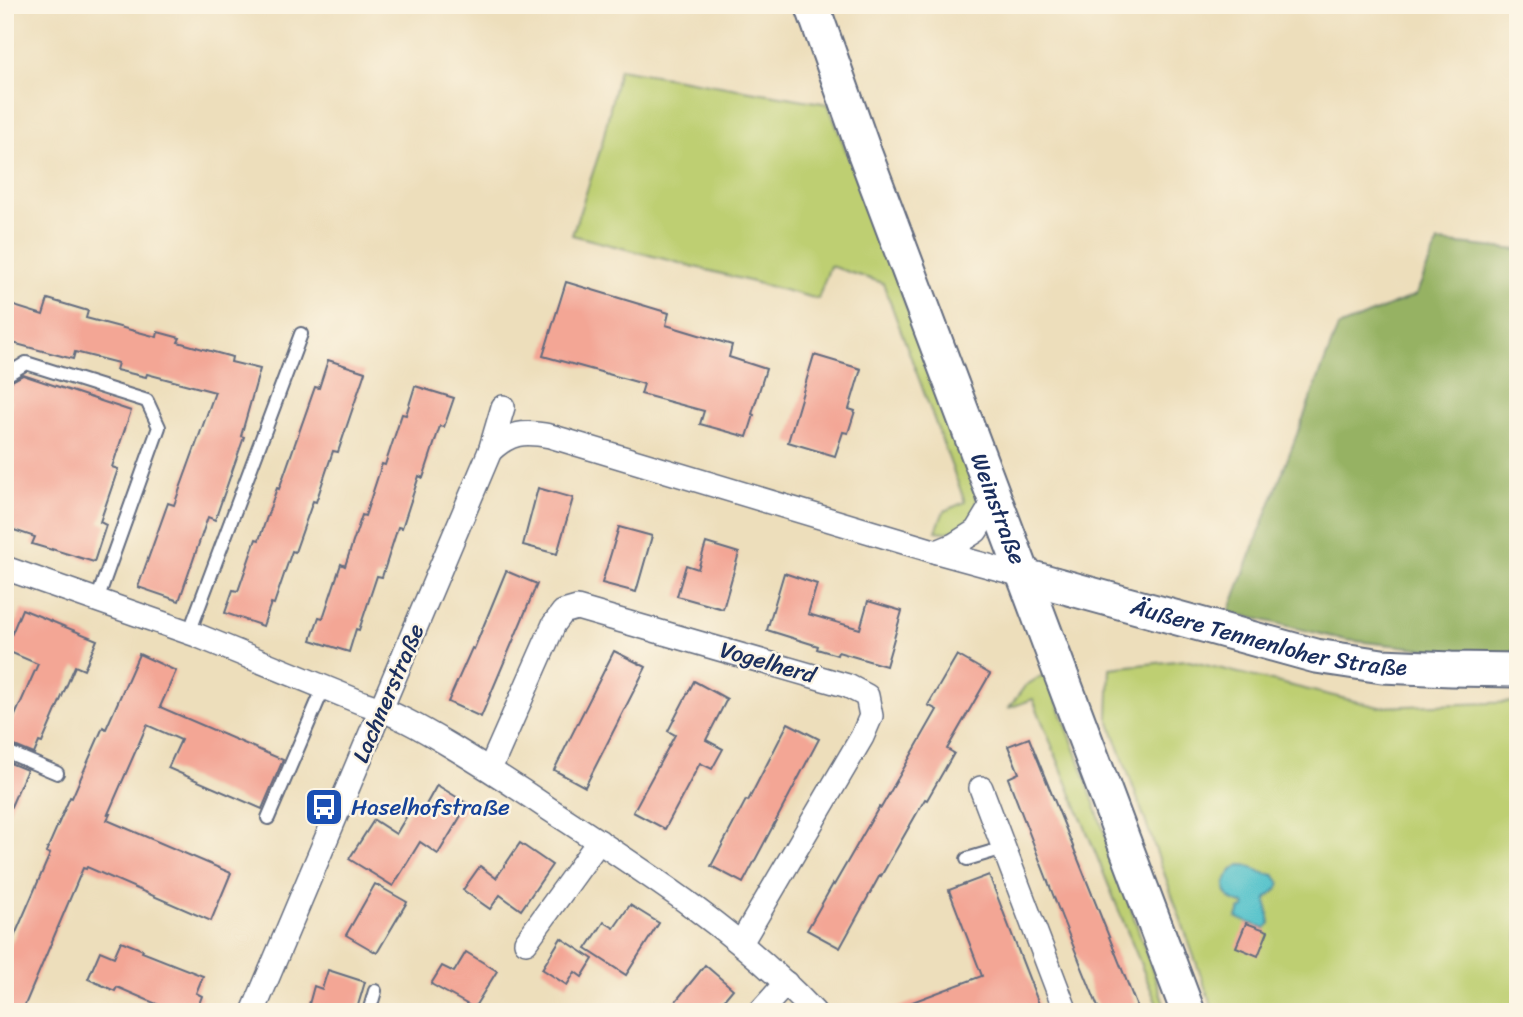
<svg xmlns="http://www.w3.org/2000/svg" width="1523" height="1017" viewBox="0 0 1523 1017" font-family="Sriracha,sans-serif">
  <rect width="100%" height="100%" fill="#fcf5e5"/>
  <filter id="ink" filterUnits="userSpaceOnUse"><feTurbulence type="fractalNoise" baseFrequency=".0143" numOctaves="2"/><feDisplacementMap in="SourceGraphic" scale="14" xChannelSelector="R" yChannelSelector="G"/><feConvolveMatrix kernelMatrix="1 2 1 2 8 2 1 2 1" color-interpolation-filters="sRGB"/></filter>
  <filter id="wash" filterUnits="userSpaceOnUse"><feTurbulence type="fractalNoise" baseFrequency=".00686" numOctaves="4" result="noise"/><feDisplacementMap in="SourceGraphic" scale="28" xChannelSelector="R" yChannelSelector="G"/><feGaussianBlur stdDeviation="1.57" result="paint"/><feColorMatrix in="noise" values="0 0 0 0 0 0 0 0 0 0 0 0 0 0 0 0 0 1.4 0 .05"/><feComposite in="paint" operator="in"/></filter>
  <g filter="url(#wash)">
    <rect width="100%" height="100%" fill="#eddebb"/>
    <!-- green -->
    <g fill="#becf72" stroke="#6c7f68" stroke-width="2">
      <path d="M 619,69 L 828,104 L 976,486 C 980,516 969,537 936,531 L 944,511 L 965,502 L 883,283 L 830,266 L 818,299 L 572,235 L 601,148 Z"/>
      <polygon points="1185,660 1379,707 1518,702 1518,1012 1214,1012 1108,717 1110,668"/>
      <polygon points="1046,673 1077,754 1167,1012 1160,1012 1033,699 1009,708 1025,686"/>
    </g>
    <!-- forest -->
    <polygon fill="#96b264" stroke="#587061" stroke-width="2" points="1438,242 1518,250 1518,328 1513,349 1518,366 1518,653 1437,650 1346,640 1229,612 1338,327 1416,295"/>
    <!-- water -->
    <path fill="#54c2cb" stroke="#387894" stroke-width="2" d="M 1240,865 C 1249,865 1252,867 1259,871 C 1263,874 1269,874 1274,875 L 1280,883 C 1278,892 1271,893 1266,899 L 1270,923 L 1265,929 L 1237,918 L 1240,909 L 1243,909 L 1245,906 L 1244,904 C 1219,901 1220,875 1240,865 Z"/>
    <g id="blocks">
      <!-- building -->
      <g fill="#f3a695">
        <polygon points="566,282 669,313 666,325 732,345 729,357 766,369 752,414 754,415 747,437 700,424 704,411 641,394 644,384 543,356"/>
        <polygon points="48,299 88,311 86,318 157,337 158,332 180,338 178,342 232,357 231,362 260,369 241,436 244,437 215,520 208,517 179,601 138,587 168,503 174,505 215,392 147,374 146,377 116,370 118,363 75,352 73,359 5,341 5,303 43,315"/>
        <polygon points="814,355 861,369 849,409 855,411 848,433 843,432 835,456 788,442"/>
        <polygon points="328,360 365,372 338,452 333,451 316,502 313,501 295,552 292,551 274,604 271,603 263,626 225,613 233,590 238,591 256,539 259,540 277,488 279,489 315,387 319,388"/>
        <polygon points="23,375 131,411 112,467 118,469 100,522 106,525 94,562 52,549 52,550 32,544 35,537 5,527 5,422 12,400 5,399 5,385"/>
        <polygon points="415,386 454,398 444,427 440,426 423,478 419,476 402,528 398,527 382,577 377,576 359,630 356,629 349,652 311,640 319,617 323,618 341,564 345,566 362,515 365,516 382,464 385,465 402,414 406,415"/>
        <polygon points="538,488 573,498 557,554 523,545"/>
        <polygon points="619,527 652,536 636,592 602,583"/>
        <polygon points="706,543 739,553 723,609 677,596 686,565 698,569"/>
        <polygon points="506,571 537,584 481,717 448,702 472,648 474,649"/>
        <polygon points="784,573 817,584 808,614 860,629 868,601 902,611 886,666 838,652 837,655 817,649 818,646 767,630"/>
        <polygon points="22,609 97,640 84,670 75,666 42,743 39,742 34,754 5,742 5,738 38,664 5,650"/>
        <polygon points="614,651 646,667 585,787 554,770"/>
        <polygon points="139,654 176,671 160,707 283,760 262,809 168,768 181,740 147,725 108,814 110,814 107,820 231,873 211,921 87,867 86,869 83,868 22,1012 15,1012 5,1008 5,958 50,854 46,852 70,797 72,798 103,727 106,729"/>
        <polygon points="957,655 990,674 947,749 954,753 927,800 925,799 881,876 880,875 840,948 807,930 833,884 834,885 879,807 881,808 937,710 928,705"/>
        <polygon points="694,681 727,699 706,740 723,749 712,769 700,763 665,829 633,812 675,735 668,731"/>
        <polygon points="788,723 819,739 743,883 711,866 746,800 748,801"/>
        <polygon points="1029,738 1068,834 1139,1012 1100,1012 1062,918 1008,778 1019,773 1008,746"/>
        <polygon points="5,761 27,770 5,820"/>
        <polygon points="437,785 468,804 438,854 420,842 393,886 349,859 374,820 396,834 414,804 423,810"/>
        <polygon points="520,843 552,865 521,910 500,895 490,909 463,890 480,866 496,878"/>
        <polygon points="989,875 1042,1012 891,1012 891,1010 982,976 949,890"/>
        <polygon points="375,884 407,902 377,953 346,935"/>
        <polygon points="630,905 659,923 626,975 586,949 604,922 614,928"/>
        <polygon points="1246,923 1268,931 1258,956 1236,947"/>
        <polygon points="561,938 593,959 582,977 575,972 567,985 542,969"/>
        <polygon points="121,941 143,950 142,952 203,976 196,993 202,996 196,1012 175,1012 117,987 115,991 88,979 100,951 114,957"/>
        <polygon points="466,952 497,971 474,1008 431,984 442,966 454,972"/>
        <polygon points="705,965 733,989 714,1012 667,1012"/>
        <polygon points="328,970 365,982 356,1012 322,1012 308,1008 314,986 322,989"/>
      </g>
    </g>
  </g>
  <g filter="url(#ink)">
    <use href="#blocks" fill-opacity="0" stroke="#646c7f" stroke-width="2"/>
    <g fill="none" stroke-linecap="round" stroke-linejoin="round">
      <defs>
        <g id="lane">
          <polyline points="5,376 26,363 147,401 159,427 97,600"/>
          <polyline points="189,633 301,334"/>
          <polyline points="5,751 57,773"/>
          <polyline points="268,818 324,687"/>
          <polyline points="967,859 1004,848"/>
          <polyline points="369,1012 375,991"/>
        </g>
        <g id="street">
          <path d="M 490,451 C 510,432 524,431 550,436 L 937,552 L 1025,576"/>
          <polyline points="937,552 954,545 976,531 995,500"/>
          <path d="M 5,568 L 196,635 L 360,702 C 393,712 421,728 451,746 C 484,766 517,787 549,809 C 642,870 737,930 814,1012"/>
          <polyline points="490,769 554,624 563,612 577,608 848,686 867,696 871,716 862,737 741,943"/>
          <polyline points="981,788 1066,1012"/>
          <polyline points="526,942 599,841"/>
          <polyline points="253,1012 490,451 503,407"/>
          <polyline points="760,1012 786,983"/>
        </g>
        <g id="secondary">
          <path id="s1" d="M 812,5 L 865,154 L 1188,1012"/>
          <path id="s2" d="M 1025,576 L 1316,656 L 1382,666 L 1451,669 L 1518,670"/>
        </g>
      </defs>
      <!-- lane casing -->
      <use href="#lane" stroke="#646c7f" stroke-width="16"/>
      <!-- street casing -->
      <use href="#street" stroke="#646c7f" stroke-width="26"/>
      <!-- secondary casing -->
      <use href="#secondary" stroke="#646c7f" stroke-width="37"/>
      <!-- lane -->
      <use href="#lane" stroke="#fff" stroke-width="12"/>
      <!-- street -->
      <use href="#street" stroke="#fff" stroke-width="23"/>
      <!-- secondary -->
      <use href="#secondary" stroke="#fff" stroke-width="33"/>
    </g>
  </g>
  <!-- icons -->
  <defs>
    <symbol id="bus-square" viewBox="-11 -11 22 22"><rect x="-9" y="-9" width="18" height="18" rx="4" fill="#1a4fb4" stroke="#fcf5e5"/><path d="M-5-6H5V4H4V6H2V4H-2V6H-4V4H-5ZM-3.5-4V0h7V-4ZM-3.5 1.2v1.5H-2V1.2ZM2 1.2v1.5H3.5V1.2Z" fill="#fff"/></symbol>
  </defs>
  <g fill-rule="evenodd">
    <use href="#bus-square" x="302" y="785" width="44" height="44"/>
  </g>
  <g text-anchor="middle" stroke-width="5" stroke-linejoin="round" paint-order="stroke">
    <!-- street labels -->
    <g font-size="23" fill="#1b2f5e" stroke="#fcf5e5">
      <text dy="8" stroke="none"><textPath href="#s1" startOffset="537">Weinstraße</textPath></text>
      <text dy="8" stroke="none"><textPath href="#s2" startOffset="252">Äußere Tennenloher Straße</textPath></text>
      <text transform="translate(768 662) rotate(16)" y="8">Vogelherd</text>
      <text transform="translate(388 693) rotate(-67)" y="8">Lachnerstraße</text>
    </g>
    <!-- transit labels -->
    <g font-size="23" fill="#164399" stroke="#fcf5e5" text-anchor="start">
      <text x="351" y="815">Haselhofstraße</text>
    </g>
  </g>
  <!-- margin -->
  <rect width="1523" height="1017" fill="none" stroke="#fcf5e5" stroke-width="28"/>
</svg>
